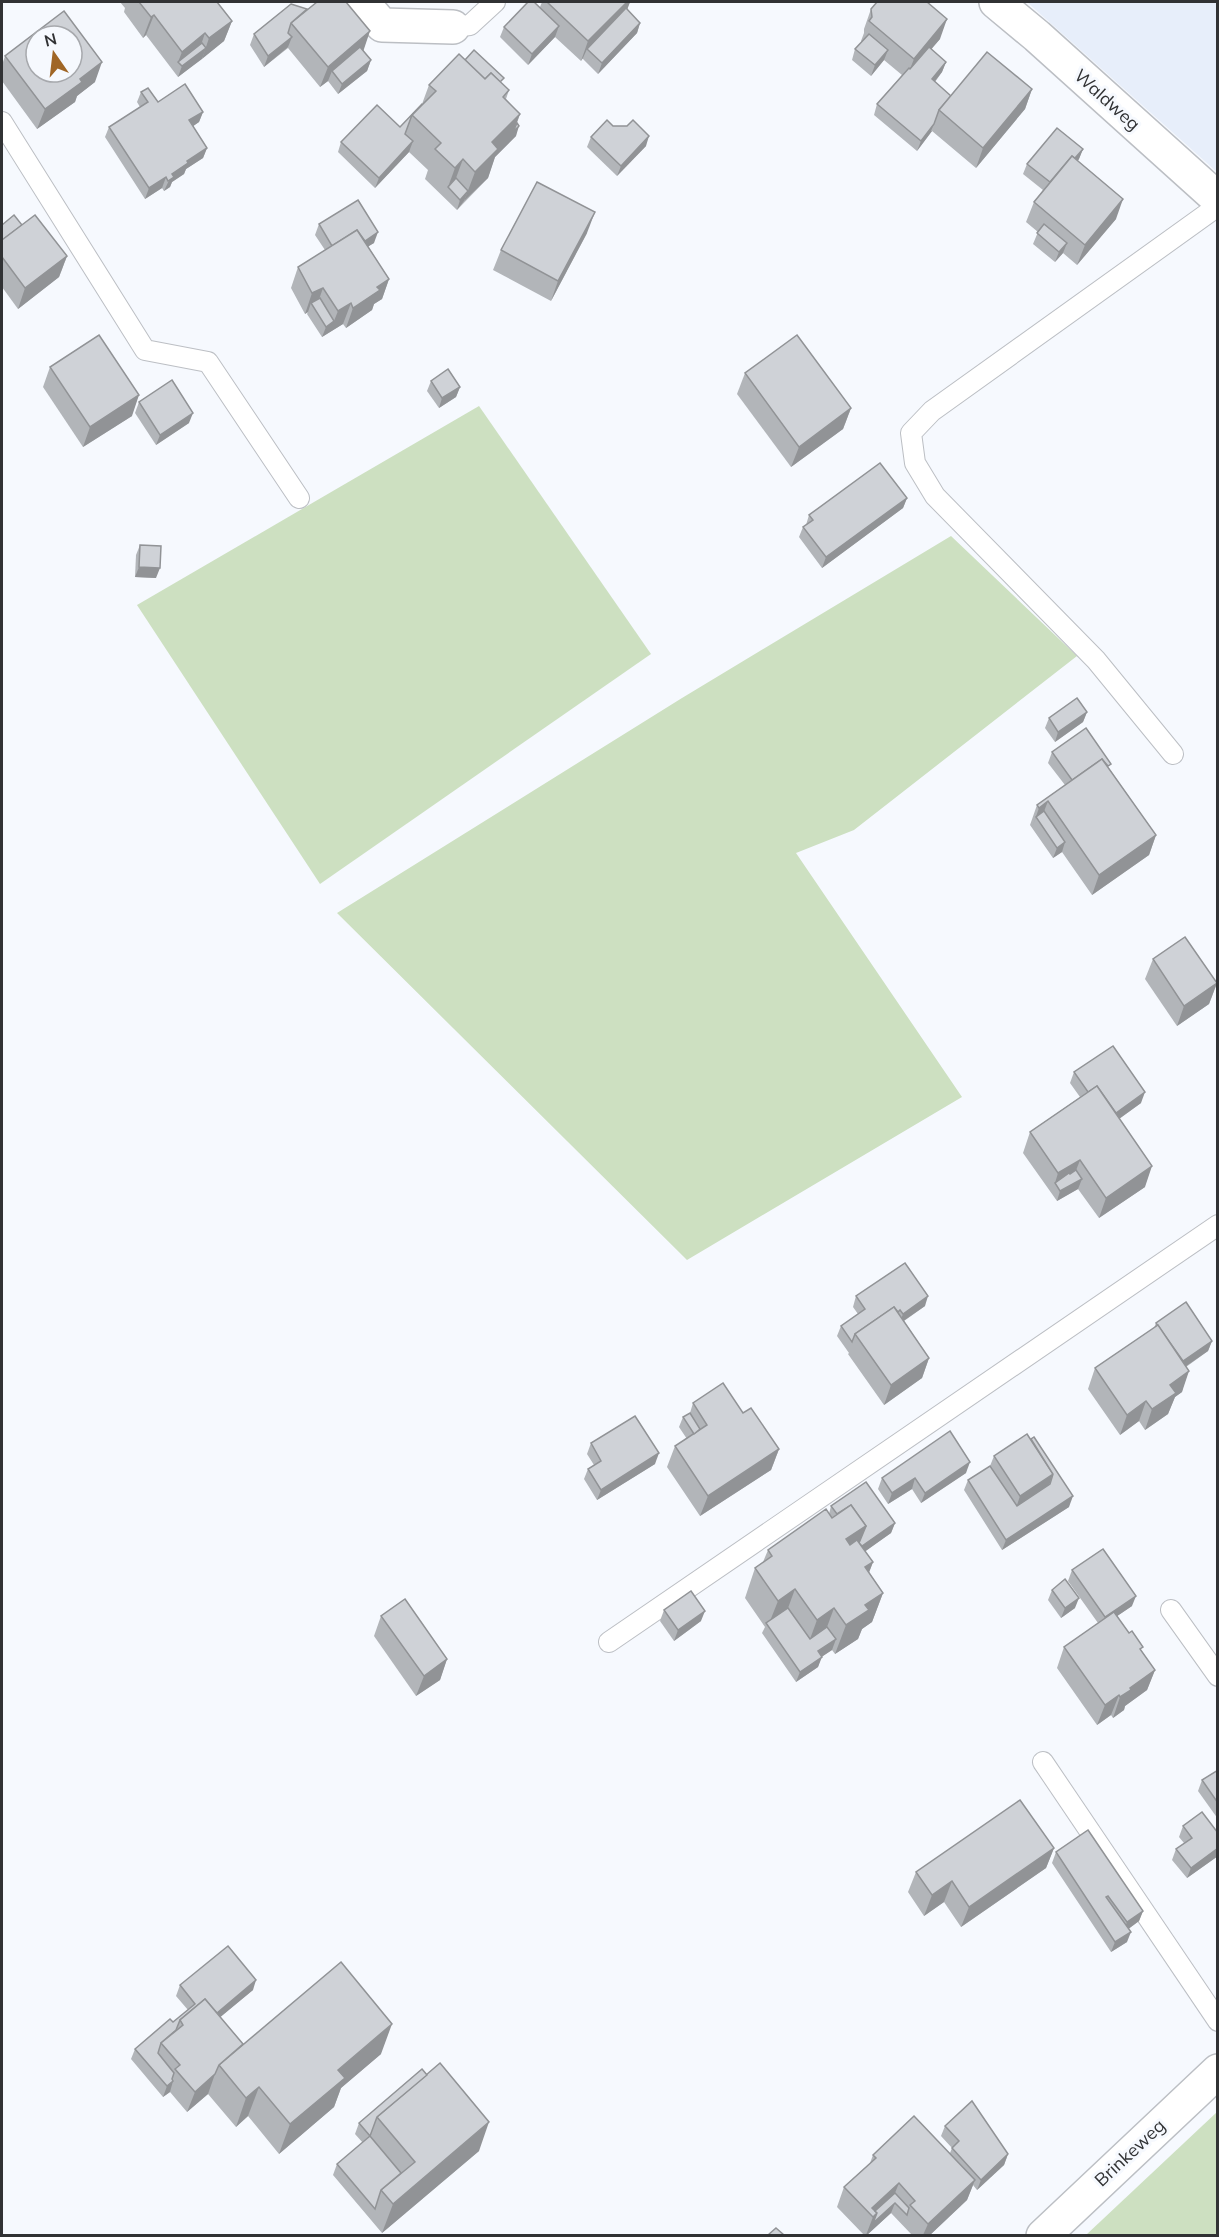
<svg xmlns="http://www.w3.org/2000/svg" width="1219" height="2237" viewBox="0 0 1219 2237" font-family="Mulish,sans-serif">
  <rect width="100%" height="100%" fill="#f6f9fe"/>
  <!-- built -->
  <polygon fill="#e7eefa" points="1027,2 1217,2 1217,172"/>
  <!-- green -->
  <g fill="#cde0c1">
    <polygon points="479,406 651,654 320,884 137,605"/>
    <polygon points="951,536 1077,656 854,830 796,853 962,1097 687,1260 337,913 682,698"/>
    <polygon points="1217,2112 1217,2235 1086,2235"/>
  </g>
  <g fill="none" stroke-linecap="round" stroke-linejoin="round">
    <defs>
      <g id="lane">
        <polyline points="453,27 470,25 495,2"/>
        <polyline points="2,122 145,350 208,362 299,498"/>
        <polyline points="1173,754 1096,660 935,496 915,463 911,433 932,411 1218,206"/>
        <polyline points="1171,1610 1218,1676"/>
        <polyline points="609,1642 1218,1225"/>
        <polyline points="1043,1762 1218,2021"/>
      </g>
      <g id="street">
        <polyline points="362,2 382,25 453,27"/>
        <polyline points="996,2 1037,36 1218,199"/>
        <polyline points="1043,2236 1218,2071"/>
      </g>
    </defs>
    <!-- lane casing -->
    <use href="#lane" stroke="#bcbfc4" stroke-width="22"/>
    <!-- street casing -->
    <use href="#street" stroke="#bcbfc4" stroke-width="36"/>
    <!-- lane -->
    <use href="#lane" stroke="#fff" stroke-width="20"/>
    <!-- street -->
    <use href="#street" stroke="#fff" stroke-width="33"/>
  </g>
  <!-- wall -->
  <g fill="#b2b5b9">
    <polygon points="120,2 217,2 232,21 224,41 178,77 146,35 143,38 124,12 125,8"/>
    <polygon points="542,2 630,2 627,10 640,23 637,33 598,74 583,59 583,58 581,61 555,37 528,65 500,37 504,27 540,7"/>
    <polygon points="291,4 363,51 371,60 367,71 338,94 328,81 320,87 288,48 264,67 250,45 254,34"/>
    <polygon points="871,9 940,39 931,49 946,62 942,72 935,82 951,96 1032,89 1025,109 976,168 932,131 917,151 874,115 877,104 902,75 884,60 871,76 852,60 855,49 862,42 861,41 864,33 864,29"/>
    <polygon points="5,56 95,82 77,96 75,102 37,129 2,81 2,65"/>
    <polygon points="465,60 502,84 509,90 506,99 520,114 517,123 516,136 495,157 488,178 457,210 425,179 428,170 409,152 375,188 338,152 341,142 400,127 422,104 429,85"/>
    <polygon points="141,92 158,102 203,112 199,122 193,126 207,148 203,158 186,169 184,174 172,182 170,187 164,191 162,188 145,199 105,137 109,127 140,107 137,102"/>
    <polygon points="613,126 627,126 646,146 617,176 587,147 591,137"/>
    <polygon points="1083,149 1078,161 1116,219 1077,265 1063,253 1055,262 1033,244 1038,232 1026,222 1034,202 1043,190 1023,174 1027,164"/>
    <polygon points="319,224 374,243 368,246 389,279 382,299 374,304 372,310 346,328 343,324 322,337 307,314 308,312 305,314 291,288 298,267 325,250 315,235"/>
    <polygon points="2,225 22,225 67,256 59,277 18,309 2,287"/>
    <polygon points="587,233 551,301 493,270 501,250"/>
    <polygon points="50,367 132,416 83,447 43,387"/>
    <polygon points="745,373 851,408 843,429 791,467 737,394"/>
    <polygon points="431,381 460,387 456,397 439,408 427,391"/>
    <polygon points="139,402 189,423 156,445 135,413"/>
    <polygon points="907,498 903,508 822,568 799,537 803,527 806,525 809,515"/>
    <polygon points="140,545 156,578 135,577 136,555"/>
    <polygon points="1087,712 1083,722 1055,742 1045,728 1049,718"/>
    <polygon points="1052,752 1109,768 1156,835 1149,855 1092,895 1062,852 1053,858 1030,825 1037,805 1065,785 1048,763"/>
    <polygon points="1153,959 1217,983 1209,1004 1177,1026 1145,979"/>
    <polygon points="1074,1072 1141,1103 1119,1119 1145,1187 1099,1218 1078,1189 1057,1201 1023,1153 1030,1132 1080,1097 1070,1083"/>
    <polygon points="856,1296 925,1306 904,1321 929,1358 922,1378 884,1405 848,1354 849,1353 837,1336 841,1326 858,1314 853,1307"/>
    <polygon points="1156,1323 1212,1341 1208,1351 1186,1367 1182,1392 1175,1397 1168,1414 1145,1430 1139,1421 1120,1435 1088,1389 1095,1368 1154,1328"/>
    <polygon points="693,1403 743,1413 779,1449 771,1470 700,1516 667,1467 675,1446 687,1439 679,1427 683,1417 690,1413"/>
    <polygon points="591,1443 655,1464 597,1500 584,1479 588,1469 594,1465 587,1454"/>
    <polygon points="994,1456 1069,1507 1002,1550 964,1490 968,1480 990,1466"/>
    <polygon points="966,1473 921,1503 912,1489 888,1504 878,1489 882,1478"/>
    <polygon points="831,1506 895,1523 891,1533 865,1551 873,1562 869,1572 883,1593 872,1622 862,1629 858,1639 835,1654 832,1650 821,1657 818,1667 796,1682 762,1633 765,1627 745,1598 755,1568 763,1562 768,1550 829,1514"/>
    <polygon points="1072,1570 1132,1606 1117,1616 1155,1670 1147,1690 1125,1706 1124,1710 1113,1718 1111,1715 1097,1725 1057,1668 1064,1647 1098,1623 1068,1581"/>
    <polygon points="1052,1590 1075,1608 1061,1618 1048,1600"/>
    <polygon points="664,1610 701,1621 674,1641 660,1621"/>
    <polygon points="381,1616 447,1659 440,1680 416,1696 374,1636"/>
    <polygon points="1218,1770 1218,1819 1198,1791 1202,1780"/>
    <polygon points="1183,1826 1218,1833 1218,1856 1187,1878 1172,1860 1176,1849 1184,1843 1179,1837"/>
    <polygon points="1054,1848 1046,1868 961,1927 944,1902 924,1916 908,1892 916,1872"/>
    <polygon points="1056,1852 1143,1911 1139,1921 1128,1929 1127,1942 1111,1952 1052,1863"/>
    <polygon points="180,1985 253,1990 220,2017 243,2044 381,2054 341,2088 334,2107 279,2154 248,2116 236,2127 208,2094 187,2112 170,2092 163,2097 131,2059 135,2049 173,2022 188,2010 176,1996"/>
    <polygon points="422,2069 479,2151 382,2233 333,2175 337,2164 363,2143 355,2134 359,2123"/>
    <polygon points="945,2126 1008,2154 1004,2165 977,2190 973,2185 967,2200 930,2235 912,2235 891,2213 867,2235 864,2235 837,2207 844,2187 870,2163 873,2155 950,2153 952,2148 941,2136"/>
  </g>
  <!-- shaded-wall -->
  <g fill="#919396">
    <polygon points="627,2 630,2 624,17 587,49 583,58 581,61 588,41"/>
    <polygon points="154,15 146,35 143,38 151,17"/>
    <polygon points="947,19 940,39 906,79 914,59"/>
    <polygon points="232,21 224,41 202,59 209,38"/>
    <polygon points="640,23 637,33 598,74 602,63"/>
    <polygon points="559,26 555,37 528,65 532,54"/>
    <polygon points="370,31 363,52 332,71 328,81 320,87 328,67"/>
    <polygon points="205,33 198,54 206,48 202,59 178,77 182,66 178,62 174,72 182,52"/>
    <polygon points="292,37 288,47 264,67 268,56"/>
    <polygon points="888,50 884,60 871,76 875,65"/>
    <polygon points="371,60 367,71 338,94 342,84"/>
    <polygon points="102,62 95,82 77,96 75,102 37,129 45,109 80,79"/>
    <polygon points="946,62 942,72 928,90 932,79"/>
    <polygon points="1032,89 1025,109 976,168 983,148"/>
    <polygon points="203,112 199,122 186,131 189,120"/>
    <polygon points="520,114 513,132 519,126 516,136 495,157 488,178 464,201 475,172 492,142"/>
    <polygon points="934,124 931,131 932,131 917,151 921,141"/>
    <polygon points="649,136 646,146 617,176 621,166"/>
    <polygon points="413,141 409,152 375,188 379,178"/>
    <polygon points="207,148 203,158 186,169 184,174 172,182 170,187 164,191 172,174 187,161"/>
    <polygon points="1083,149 1079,159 1049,195 1052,185"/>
    <polygon points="463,159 452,189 448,187 455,168"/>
    <polygon points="166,177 162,188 145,199 149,188"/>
    <polygon points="468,191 464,201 457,210 460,200"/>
    <polygon points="1123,199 1116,219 1077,265 1085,245"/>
    <polygon points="595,212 587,233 551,301 558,281"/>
    <polygon points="378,232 374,243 353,256 357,245"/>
    <polygon points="1067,243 1063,253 1055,262 1059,252"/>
    <polygon points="67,256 59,277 18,309 25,288"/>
    <polygon points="389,279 382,299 374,304 372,310 346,328 353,308 377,287"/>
    <polygon points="323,288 316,308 311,303 308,312 305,314 312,293"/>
    <polygon points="351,303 343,324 322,337 326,327 334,321 338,311"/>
    <polygon points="460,387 456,397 439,408 442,398"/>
    <polygon points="139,395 132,416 83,447 90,427"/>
    <polygon points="851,408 843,429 791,467 799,447"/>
    <polygon points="193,413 189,423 156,445 160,435"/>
    <polygon points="907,498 903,508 822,568 826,557"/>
    <polygon points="139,567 160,568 156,578 135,577"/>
    <polygon points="1087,712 1083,722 1055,742 1058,732"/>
    <polygon points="1048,801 1040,822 1036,817 1032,828 1039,808"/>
    <polygon points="1156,835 1149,855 1092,895 1099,875"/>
    <polygon points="1065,842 1062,852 1053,858 1057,848"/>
    <polygon points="1217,983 1209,1004 1177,1026 1184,1006"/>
    <polygon points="1145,1092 1141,1103 1105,1129 1109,1118"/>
    <polygon points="1080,1160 1072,1181 1055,1183 1058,1173"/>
    <polygon points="1152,1166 1145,1187 1099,1218 1106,1198"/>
    <polygon points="1082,1179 1078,1189 1057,1201 1060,1191"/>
    <polygon points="928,1296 925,1306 899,1324 903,1314"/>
    <polygon points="1212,1341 1208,1351 1179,1371 1183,1361"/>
    <polygon points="929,1358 922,1378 884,1405 891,1385"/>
    <polygon points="1189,1371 1182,1392 1175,1397 1168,1414 1145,1430 1152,1409 1170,1385"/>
    <polygon points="1146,1401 1139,1421 1120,1435 1127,1415"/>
    <polygon points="779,1449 771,1470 700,1516 708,1496"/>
    <polygon points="659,1453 655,1464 597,1500 601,1490"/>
    <polygon points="970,1462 966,1473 921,1503 925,1493"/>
    <polygon points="1053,1474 1046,1495 1013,1517 1020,1496"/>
    <polygon points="915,1478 912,1489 888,1504 892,1493"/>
    <polygon points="1073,1496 1069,1507 1002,1550 1006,1540"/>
    <polygon points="895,1523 891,1533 856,1558 860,1547"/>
    <polygon points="866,1526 855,1555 846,1539"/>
    <polygon points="873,1562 862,1591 865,1567"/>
    <polygon points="795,1589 784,1619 768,1626 778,1601"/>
    <polygon points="883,1593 872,1622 862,1629 858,1639 835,1654 846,1625 865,1605"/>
    <polygon points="1136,1596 1132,1606 1101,1627 1105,1617"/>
    <polygon points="1079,1598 1075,1608 1061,1618 1065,1608"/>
    <polygon points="834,1608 823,1638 806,1650 817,1620"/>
    <polygon points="705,1611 701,1621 674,1641 678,1630"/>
    <polygon points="836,1639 832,1650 814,1662 818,1651"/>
    <polygon points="822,1657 818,1667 796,1682 800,1672"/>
    <polygon points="447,1659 440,1680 416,1696 424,1676"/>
    <polygon points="1155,1670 1147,1690 1125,1706 1124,1710 1113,1718 1120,1697 1130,1688"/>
    <polygon points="1119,1695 1111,1715 1097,1725 1105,1705"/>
    <polygon points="1054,1848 1046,1868 961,1927 969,1907"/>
    <polygon points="1218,1848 1218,1856 1187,1878 1191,1868"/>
    <polygon points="952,1881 944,1902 924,1916 932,1895"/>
    <polygon points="1143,1911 1139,1921 1123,1933 1127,1922"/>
    <polygon points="1131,1932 1127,1942 1111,1952 1115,1942"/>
    <polygon points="256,1980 253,1990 206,2029 210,2018"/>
    <polygon points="392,2024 381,2054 341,2088 334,2107 279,2154 290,2124 338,2070"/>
    <polygon points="215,2074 208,2094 187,2112 195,2092"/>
    <polygon points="173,2081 170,2092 163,2097 167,2086"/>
    <polygon points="259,2087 248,2116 236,2127 246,2098"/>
    <polygon points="489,2122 479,2151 382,2233 393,2204"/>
    <polygon points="1008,2154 1004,2165 977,2190 981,2180"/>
    <polygon points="975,2180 967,2200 930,2235 923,2235 928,2224"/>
    <polygon points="899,2183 891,2203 895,2203 891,2213 867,2235 866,2235 873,2217 872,2208"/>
  </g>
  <!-- building -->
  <g fill="#cfd2d7" stroke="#919396" stroke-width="1.5" fill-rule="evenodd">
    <polygon points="139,2 217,2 232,21 209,38 205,33 182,52 154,15 151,17"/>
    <polygon points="317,2 346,2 370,31 328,67 291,23"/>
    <polygon points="528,2 534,2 559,26 532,54 504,27"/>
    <polygon points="547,2 627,2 588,41"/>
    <polygon points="877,2 927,2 947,19 914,59 869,21 872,17 871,9"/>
    <polygon points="291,4 307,9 291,23 288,33 292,37 268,56 254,34"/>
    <polygon points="626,8 640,23 602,63 587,49"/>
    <path d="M 64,11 L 102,62 L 80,79 L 82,82 L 45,109 L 5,56 ZM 36,36 L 72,36 L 72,72 L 36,72 Z"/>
    <polygon points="869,34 888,50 875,65 855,49"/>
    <polygon points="202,43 206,48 182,66 178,62"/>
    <polygon points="360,47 371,60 342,84 332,71"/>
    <polygon points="929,47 946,62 932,79 951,96 939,110 934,124 921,141 877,104 909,68 910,69"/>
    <polygon points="474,50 504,78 500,82 491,73 485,79 465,60"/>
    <polygon points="987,52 1032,89 983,148 939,110"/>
    <polygon points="459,54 485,79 491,73 509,90 503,97 520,114 492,142 498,149 475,172 463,159 455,168 435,149 441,143 412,115 436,91 429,85"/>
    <polygon points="185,84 203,112 189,120 207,148 187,161 188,163 172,174 174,177 168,181 166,177 149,188 109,127 148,102 141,92 148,88 158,102"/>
    <polygon points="422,104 412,115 405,134 413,141 379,178 341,142 377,105 400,127"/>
    <polygon points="607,120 613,126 627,126 633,120 649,136 621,166 591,137"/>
    <polygon points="517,123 519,126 513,132"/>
    <polygon points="1057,128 1083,149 1075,158 1072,156 1050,182 1027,164"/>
    <polygon points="1072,156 1123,199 1085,245 1034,202"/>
    <polygon points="456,178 468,191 460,200 448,187"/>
    <polygon points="537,182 595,212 558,281 501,250"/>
    <polygon points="358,200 378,232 365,241 357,230 332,246 319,224"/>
    <polygon points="14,215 22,225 2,240 2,225"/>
    <polygon points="35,215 67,256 25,288 2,257 2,240"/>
    <polygon points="1044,224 1067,243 1059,252 1037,233"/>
    <polygon points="357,230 389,279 377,287 380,290 353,308 351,303 338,311 323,288 312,293 298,267"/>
    <polygon points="320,298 334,321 326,327 311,303"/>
    <polygon points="99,335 139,395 90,427 50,367"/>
    <polygon points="797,335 851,408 799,447 745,373"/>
    <polygon points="448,369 460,387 442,398 431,381"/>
    <polygon points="172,380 193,413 160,435 139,402"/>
    <polygon points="880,463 907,498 826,557 803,527 813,520 809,515"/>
    <polygon points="140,545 161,546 160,568 139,567"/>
    <polygon points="1077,698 1087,712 1058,732 1049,718"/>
    <polygon points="1086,728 1111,764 1108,766 1102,759 1072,780 1052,752"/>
    <polygon points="1102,759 1156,835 1099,875 1048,801 1039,808 1037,805"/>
    <polygon points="1044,811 1065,842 1057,848 1036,817"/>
    <polygon points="1185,937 1217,983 1184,1006 1153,959"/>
    <polygon points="1113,1046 1145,1092 1116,1113 1097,1086 1088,1092 1074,1072"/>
    <polygon points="1097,1086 1152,1166 1106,1198 1080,1160 1058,1173 1030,1132"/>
    <polygon points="1076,1170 1082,1179 1060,1191 1055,1183 1069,1173 1070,1174"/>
    <polygon points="905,1263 928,1296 903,1314 900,1310 898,1312 894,1307 855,1334 852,1342 841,1326 865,1309 856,1296"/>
    <polygon points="1186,1302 1212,1341 1183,1361 1156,1323"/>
    <polygon points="894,1307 929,1358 891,1385 855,1334"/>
    <polygon points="1158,1325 1189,1371 1170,1385 1176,1393 1152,1409 1146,1401 1127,1415 1095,1368"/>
    <polygon points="723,1383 743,1413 751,1408 779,1449 708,1496 675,1446 707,1425 693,1403"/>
    <polygon points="690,1413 700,1429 694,1434 683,1417"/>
    <polygon points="635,1416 659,1453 601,1490 588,1469 601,1461 591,1443"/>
    <polygon points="950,1431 970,1462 925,1493 915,1478 892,1493 882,1478"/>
    <polygon points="1027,1434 1053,1474 1020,1496 994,1456"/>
    <polygon points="1034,1437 1073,1496 1006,1540 968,1480 990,1466 1017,1506 1050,1484 1053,1474 1031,1439"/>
    <polygon points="866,1482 895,1523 862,1546 859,1543 866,1526 851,1505 837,1514 831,1506"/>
    <polygon points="851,1505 866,1526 846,1539 850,1545 857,1540 873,1562 865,1567 883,1593 865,1605 869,1610 846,1625 834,1608 817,1620 795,1589 778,1601 755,1568 772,1556 768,1550 826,1509 832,1518"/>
    <polygon points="1103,1549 1136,1596 1105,1617 1072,1570"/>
    <polygon points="1065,1579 1079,1598 1065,1608 1052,1590"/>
    <polygon points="691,1591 705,1611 678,1630 664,1610"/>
    <polygon points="405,1599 447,1659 424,1676 381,1616"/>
    <polygon points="788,1608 810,1639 827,1627 836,1639 818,1651 822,1657 800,1672 766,1623"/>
    <polygon points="1114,1612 1129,1633 1132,1631 1143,1647 1140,1649 1155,1670 1130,1688 1131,1690 1120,1697 1119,1695 1105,1705 1064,1647"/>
    <polygon points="1218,1770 1218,1803 1202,1780"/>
    <polygon points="1020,1800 1054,1848 969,1907 952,1881 932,1895 916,1872"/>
    <polygon points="1202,1812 1218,1833 1218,1848 1191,1868 1176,1849 1192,1838 1183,1826"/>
    <polygon points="1088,1830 1143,1911 1127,1922 1108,1896 1106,1897 1131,1932 1115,1942 1056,1852"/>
    <polygon points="228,1946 256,1980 217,2013 205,1999 180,2020 176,2030 161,2043 158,2053 174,2073 172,2079 173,2081 167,2086 135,2049 170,2019 173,2022 195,2004 180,1985"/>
    <polygon points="341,1962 392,2024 338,2070 345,2078 290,2124 259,2087 246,2098 219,2065"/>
    <polygon points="205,1999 243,2044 219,2065 215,2074 195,2092 175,2069 180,2065 161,2043 183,2025 180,2020"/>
    <polygon points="440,2063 489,2122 393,2204 381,2190 415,2162 377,2117"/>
    <polygon points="422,2069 427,2075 377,2117 370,2136 401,2173 381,2190 375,2209 337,2164 370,2136 359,2123"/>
    <polygon points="972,2101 1008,2154 981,2180 952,2148 959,2141 945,2126"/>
    <polygon points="914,2116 975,2180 928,2224 910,2205 915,2201 899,2183 872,2208 877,2213 873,2217 844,2187 876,2158 873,2155"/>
    <polygon points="895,2193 909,2208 907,2215 895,2203 873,2223 877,2213 875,2211"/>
    <polygon points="776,2228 784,2235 768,2235"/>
  </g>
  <g text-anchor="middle" stroke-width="6" stroke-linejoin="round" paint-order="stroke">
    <!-- street labels -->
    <g font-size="18" fill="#313234" stroke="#f6f9fe">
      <text transform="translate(1107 100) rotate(42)" y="6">Waldweg</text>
      <text transform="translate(1130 2153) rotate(-43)" y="6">Brinkeweg</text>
    </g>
  </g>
  <!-- border -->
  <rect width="1219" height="2237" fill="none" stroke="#313234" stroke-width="6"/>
  <!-- north arrow -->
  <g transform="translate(54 54) rotate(346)"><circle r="28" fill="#f6f9fe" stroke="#a7a9ad" stroke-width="1.5"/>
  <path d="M0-4.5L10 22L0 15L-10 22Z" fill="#a06626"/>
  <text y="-9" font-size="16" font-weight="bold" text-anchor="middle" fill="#313234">N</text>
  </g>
</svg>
